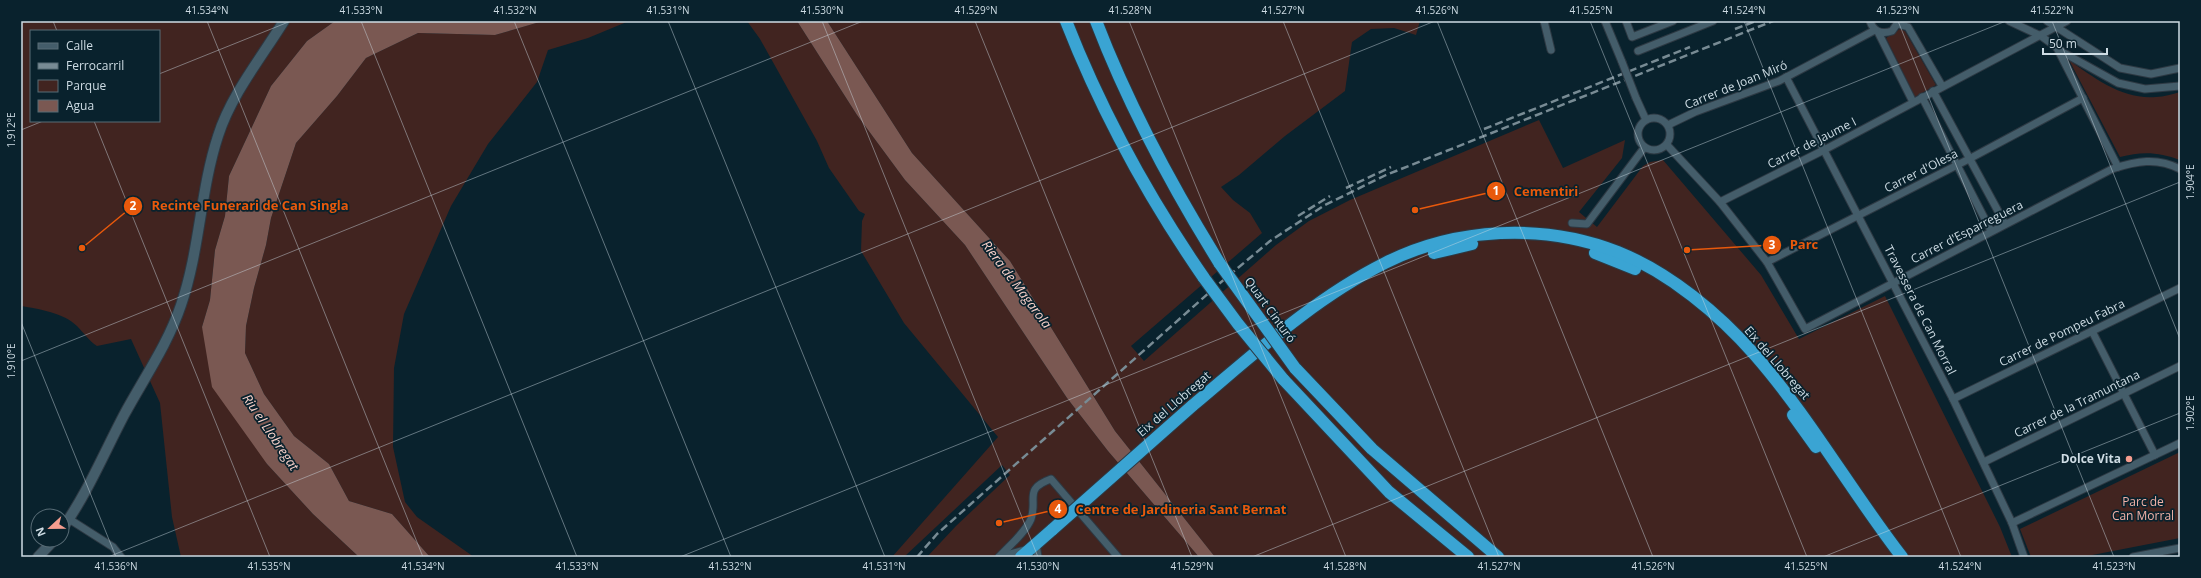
<svg xmlns="http://www.w3.org/2000/svg" width="2201" height="578" viewBox="0 0 2201 578" font-family="'Open Sans',sans-serif">
  <rect width="100%" height="100%" fill="#09222d"/>
  <!-- green -->
  <g fill="#412420" fill-rule="evenodd">
    <path d="M 21,21 L 335,21 L 307,41 L 271,86 L 229,176 L 225,216 L 215,250 L 210,300 L 202,327 L 267,464 L 313,514 L 359,557 L 181,557 L 172,517 L 160,403 L 131,339 L 97,346 C 89,341 84,333 77,326 C 64,313 39,309 21,306 ZM 31,31 L 159,31 L 159,121 L 31,121 Z"/>
    <polygon points="543,21 629,21 588,38 548,50 537,82 488,144 451,206 404,314 394,368 393,447 405,502 417,517 474,557 430,557 392,514 349,501 329,464 294,436 264,394 245,353 246,326 254,288 266,245 271,218 296,143 337,96 366,58 418,33 495,35"/>
    <polygon points="747,21 797,21 857,115 905,180 965,245 1067,398 1108,451 1199,557 927,557 956,526 1010,475 1002,465 904,557 892,557 998,437 904,323 861,251 862,221 865,214 859,211 829,168 817,141 760,39"/>
    <polygon points="827,21 1420,21 1416,35 1394,28 1371,29 1352,42 1345,91 1285,136 1239,175 1221,187 1233,200 1250,213 1262,233 1131,346 1144,361 1276,245 1309,221 1350,200 1539,120 1563,168 1625,140 1622,158 1579,212 1597,227 1643,166 1650,162 1663,160 1761,275 1799,339 1885,296 2000,527 2012,557 1215,557 1115,431 1010,261 912,153"/>
    <polygon points="1900,29 1905,31 1936,85 1915,97 1886,38"/>
    <path d="M 2069,60 C 2094,78 2123,100 2156,97 C 2164,97 2172,94 2180,92 L 2180,160 C 2159,152 2142,151 2120,157 Z"/>
    <polygon points="2180,452 2180,538 2082,557 2031,557 2020,529"/>
  </g>
  <!-- water -->
  <g fill="#7a5852">
    <polygon points="335,21 543,21 495,35 418,33 366,58 337,96 296,143 271,218 266,245 254,288 246,326 245,353 264,394 294,436 329,464 349,501 392,514 430,557 359,557 313,514 267,464 212,387 202,327 210,300 215,250 225,216 229,176 271,86 307,41"/>
    <polygon points="797,21 827,21 912,153 1010,261 1115,431 1215,557 1199,557 1108,451 1067,398 965,245 905,180 857,115"/>
  </g>
  <g fill="none" stroke-linecap="round" stroke-linejoin="round">
    <defs>
      <g id="street">
        <polyline points="1544,21 1551,50"/>
        <polyline points="1605,21 1622,62"/>
        <polyline points="1626,21 1632,37 1673,21"/>
        <path d="M 1870,21 C 1873,31 1881,35 1892,31 L 1899,21"/>
        <polyline points="2009,21 2041,36 2064,53 2118,83 2145,89 2180,86"/>
        <polyline points="2047,21 2120,68 2151,74 2180,68"/>
        <polyline points="1898,24 1908,27 1942,86"/>
        <polyline points="1878,32 1913,102"/>
        <polyline points="2057,48 2118,167"/>
        <polyline points="1638,51 1713,21"/>
        <polyline points="1786,77 1953,399 2012,523 2024,557"/>
        <polyline points="1933,91 2005,224"/>
        <polyline points="1922,97 1991,231"/>
        <polyline points="1636,98 1646,120"/>
        <circle cx="1654" cy="134" r="16"/>
        <polyline points="1668,125 1695,112 1779,81 1875,30"/>
        <path d="M 1667,145 L 1720,202 L 1767,262 L 1805,329 L 2112,169 C 2136,161 2157,157 2180,169"/>
        <polyline points="1720,202 1824,150 2067,21"/>
        <polyline points="1572,223 1587,224 1644,148"/>
        <polyline points="1767,262 1969,159 2083,98"/>
        <polyline points="2092,331 2155,455"/>
        <polyline points="1953,399 2180,288"/>
        <polyline points="1984,462 2180,366"/>
        <polyline points="69,519 113,547 121,557"/>
        <polyline points="2012,523 2180,443"/>
        <polyline points="1036,544 1038,557"/>
        <path d="M 999,557 C 1009,546 1025,533 1031,519 C 1038,499 1023,489 1051,479 L 1118,557"/>
        <polyline points="999,557 1025,550"/>
        <polyline points="2133,557 2180,548"/>
      </g>
      <g id="secondary">
        <path d="M 62,529 C 87,494 104,453 124,415 C 144,378 168,344 181,305 C 200,250 200,191 218,136 C 231,95 261,58 284,21"/>
        <polyline points="38,557 54,540"/>
      </g>
      <g id="highway">
        <path d="M 1066,21 C 1102,113 1148,197 1204,278"/>
        <path d="M 1096,21 C 1129,107 1171,185 1220,264"/>
        <polyline points="1434,253 1472,244"/>
        <polyline points="1595,253 1635,269"/>
        <polyline points="1295,368 1372,449 1498,557"/>
        <polyline points="1283,379 1389,492 1468,557"/>
        <path d="M 1192,406 C 1253,355 1313,299 1385,263 C 1456,227 1544,223 1618,252 C 1670,273 1719,314 1755,355 C 1810,418 1851,491 1902,557"/>
        <polyline points="1793,415 1816,447"/>
        <polyline points="1021,557 1053,529"/>
      </g>
    </defs>
    <!-- street casing -->
    <use href="#street" stroke="#2d3943" stroke-width="9"/>
    <!-- secondary casing -->
    <use href="#secondary" stroke="#2d3943" stroke-width="12"/>
    <!-- highway casing -->
    <use href="#highway" stroke="#2d3943" stroke-width="14"/>
    <!-- street -->
    <use href="#street" stroke="#445d6a" stroke-width="7"/>
    <!-- secondary -->
    <use href="#secondary" stroke="#445d6a" stroke-width="10"/>
    <!-- highway -->
    <use href="#highway" stroke="#3aa4d3" stroke-width="12"/>
    <!-- rail -->
    <g stroke="#788b94" stroke-width="2.5" stroke-dasharray="8 4" stroke-linecap="butt">
      <polyline points="1735,29 1756,21"/>
      <polyline points="1484,129 1690,47"/>
      <polyline points="1346,188 1391,167"/>
      <polyline points="1298,216 1330,196"/>
      <polyline points="917,557 937,534 1220,283 1270,241 1325,205 1386,175 1773,21"/>
    </g>
    <defs>
      <polyline id="street-bridge" points="1622,62 1636,98"/>
      <g id="highway-bridge">
        <polyline points="1220,264 1295,368"/>
        <polyline points="1204,278 1238,324 1283,379"/>
        <polyline points="1053,529 1192,406"/>
      </g>
    </defs>
    <!-- street-bridge casing -->
    <use href="#street-bridge" stroke="#2d3943" stroke-width="9" stroke-linecap="butt"/>
    <!-- highway-bridge casing -->
    <use href="#highway-bridge" stroke="#2d3943" stroke-width="14" stroke-linecap="butt"/>
    <!-- street-bridge -->
    <use href="#street-bridge" stroke="#445d6a" stroke-width="7"/>
    <!-- highway-bridge -->
    <use href="#highway-bridge" stroke="#3aa4d3" stroke-width="12"/>
  </g>
  <!-- ticks -->
  <path fill="none" stroke="#cedce4" stroke-width="1" stroke-opacity="0.45" d="M 53,21 L 57,31M 207,21 L 423,557M 361,21 L 577,557M 514,21 L 731,557M 668,21 L 885,557M 822,21 L 1038,557M 975,21 L 1192,557M 1129,21 L 1346,557M 1283,21 L 1499,557M 1437,21 L 1653,557M 1590,21 L 1807,557M 1744,21 L 1961,557M 1898,21 L 2114,557M 2052,21 L 2180,339M 159,74 L 291,21M 94,121 L 270,557M 21,130 L 43,121M 21,322 L 116,557M 21,361 L 863,21M 108,557 L 1435,21M 680,557 L 2006,21M 1252,557 L 2180,182M 1823,557 L 2180,413"/>
  <!-- markers -->
  <circle fill="#f59d8f" stroke="#09222d" stroke-width="1.5" cx="2129" cy="459" r="4"/>
  <g text-anchor="middle" stroke-width="3.5" stroke-linejoin="round" paint-order="stroke">
    <!-- street labels -->
    <g font-size="12" fill="#cedce4" stroke="#09222d">
      <text transform="translate(1736 85) rotate(-22)" y="4">Carrer de Joan Miró</text>
      <text transform="translate(1812 143) rotate(-27)" y="4">Carrer de Jaume I</text>
      <text transform="translate(1921 171) rotate(-27)" y="4">Carrer d'Olesa</text>
      <text transform="translate(1967 232) rotate(-27)" y="4">Carrer d'Esparreguera</text>
      <text transform="translate(1270 310) rotate(54)" y="4">Quart Cinturó</text>
      <text transform="translate(1920 310) rotate(63)" y="4">Travessera de Can Morral</text>
      <text transform="translate(2062 333) rotate(-26)" y="4">Carrer de Pompeu Fabra</text>
      <text transform="translate(1777 363) rotate(49)" y="4">Eix del Llobregat</text>
      <text transform="translate(1174 404) rotate(-41)" y="4">Eix del Llobregat</text>
      <text transform="translate(2077 404) rotate(-26)" y="4">Carrer de la Tramuntana</text>
    </g>
    <!-- poi labels -->
    <g font-size="12" font-weight="bold" fill="#cedce4" stroke="#09222d" text-anchor="end">
      <text x="2121" y="463">Dolce Vita</text>
    </g>
    <!-- park labels -->
    <g font-size="12" fill="#f1b1a7" stroke="#09222d">
      <text x="2143" y="506">Parc de<tspan x="2143" dy="14">Can Morral</tspan></text>
    </g>
    <!-- water labels -->
    <g font-size="13" font-style="italic" fill="#fad2cb" stroke="#09222d">
      <text transform="translate(1017 284) rotate(53)" y="5">Riera de Magarola</text>
      <text transform="translate(271 432) rotate(56)" y="5">Riu el Llobregat</text>
    </g>
  </g>
  <!-- callouts -->
  <path fill="none" stroke="#e8590c" stroke-width="1.5" d="M1415 210L1496 191M82 248L133 206M1687 250L1772 245M999 523L1058 509"/>
  <g fill="#e8590c" stroke="#09222d" stroke-width="1.5">
    <circle cx="1415" cy="210" r="4"/>
    <circle cx="82" cy="248" r="4"/>
    <circle cx="1687" cy="250" r="4"/>
    <circle cx="999" cy="523" r="4"/>
    <circle cx="1496" cy="191" r="10"/>
    <circle cx="133" cy="206" r="10"/>
    <circle cx="1772" cy="245" r="10"/>
    <circle cx="1058" cy="509" r="10"/>
  </g>
  <g font-size="12" text-anchor="middle" font-weight="bold" fill="#fff">
    <text x="1496" y="195">1</text>
    <text x="133" y="210">2</text>
    <text x="1772" y="249">3</text>
    <text x="1058" y="513">4</text>
  </g>
  <g font-size="13" text-anchor="middle" font-weight="bold" fill="#e8590c" stroke="#09222d" stroke-width="3.5" stroke-linejoin="round" paint-order="stroke">
    <text x="1546" y="196">Cementiri</text>
    <text x="250" y="210">Recinte Funerari de Can Singla</text>
    <text x="1804" y="249">Parc</text>
    <text x="1181" y="514">Centre de Jardineria Sant Bernat</text>
  </g>
  <!-- border -->
  <rect width="2201" height="578" fill="none" stroke="#09222d" stroke-width="44"/>
  <!-- legend -->
  <rect x="30" y="30" width="130" height="92" fill="#09222d" stroke="#586c76"/>
  <rect x="38" y="43" width="20" height="6" fill="#445d6a" stroke="#586c76"/>
  <text x="66" y="50" font-size="12" fill="#cedce4">Calle</text>
  <rect x="38" y="63" width="20" height="6" fill="#788b94" stroke="#586c76"/>
  <text x="66" y="70" font-size="12" fill="#cedce4">Ferrocarril</text>
  <rect x="38" y="80" width="20" height="12" fill="#412420" stroke="#586c76"/>
  <text x="66" y="90" font-size="12" fill="#cedce4">Parque</text>
  <rect x="38" y="100" width="20" height="12" fill="#7a5852" stroke="#586c76"/>
  <text x="66" y="110" font-size="12" fill="#cedce4">Agua</text>
  <!-- north arrow -->
  <g transform="translate(50 528) rotate(248)"><circle r="19" fill="#09222d" stroke="#586c76"/>
  <path d="M0-3L7 15L0 10L-7 15Z" fill="#f59d8f"/>
  <text y="-6" font-size="11" font-weight="bold" text-anchor="middle" fill="#cedce4">N</text>
  </g>
  <!-- scale -->
  <path d="M2043 48v6h64v-6" fill="none" stroke="#cedce4" stroke-width="2"/>
  <text x="2049" y="48" font-size="12" fill="#cedce4" stroke="#09222d" stroke-width="3" paint-order="stroke">50 m</text>
  <rect x="22" y="22" width="2157" height="534" fill="none" stroke="#cedce4" stroke-width="1.5"/>
  <g font-size="10" text-anchor="middle" fill="#cedce4">
    <text x="207" y="14">41.534°N</text>
    <text x="361" y="14">41.533°N</text>
    <text x="515" y="14">41.532°N</text>
    <text x="668" y="14">41.531°N</text>
    <text x="822" y="14">41.530°N</text>
    <text x="976" y="14">41.529°N</text>
    <text x="1130" y="14">41.528°N</text>
    <text x="1283" y="14">41.527°N</text>
    <text x="1437" y="14">41.526°N</text>
    <text x="1591" y="14">41.525°N</text>
    <text x="1744" y="14">41.524°N</text>
    <text x="1898" y="14">41.523°N</text>
    <text x="2052" y="14">41.522°N</text>
    <text transform="translate(11 130) rotate(-90)" y="4">1.912°E</text>
    <text transform="translate(2190 182) rotate(-90)" y="4">1.904°E</text>
    <text transform="translate(11 361) rotate(-90)" y="4">1.910°E</text>
    <text transform="translate(2190 413) rotate(-90)" y="4">1.902°E</text>
    <text x="116" y="570">41.536°N</text>
    <text x="269" y="570">41.535°N</text>
    <text x="423" y="570">41.534°N</text>
    <text x="577" y="570">41.533°N</text>
    <text x="730" y="570">41.532°N</text>
    <text x="884" y="570">41.531°N</text>
    <text x="1038" y="570">41.530°N</text>
    <text x="1192" y="570">41.529°N</text>
    <text x="1345" y="570">41.528°N</text>
    <text x="1499" y="570">41.527°N</text>
    <text x="1653" y="570">41.526°N</text>
    <text x="1806" y="570">41.525°N</text>
    <text x="1960" y="570">41.524°N</text>
    <text x="2114" y="570">41.523°N</text>
  </g>
</svg>
